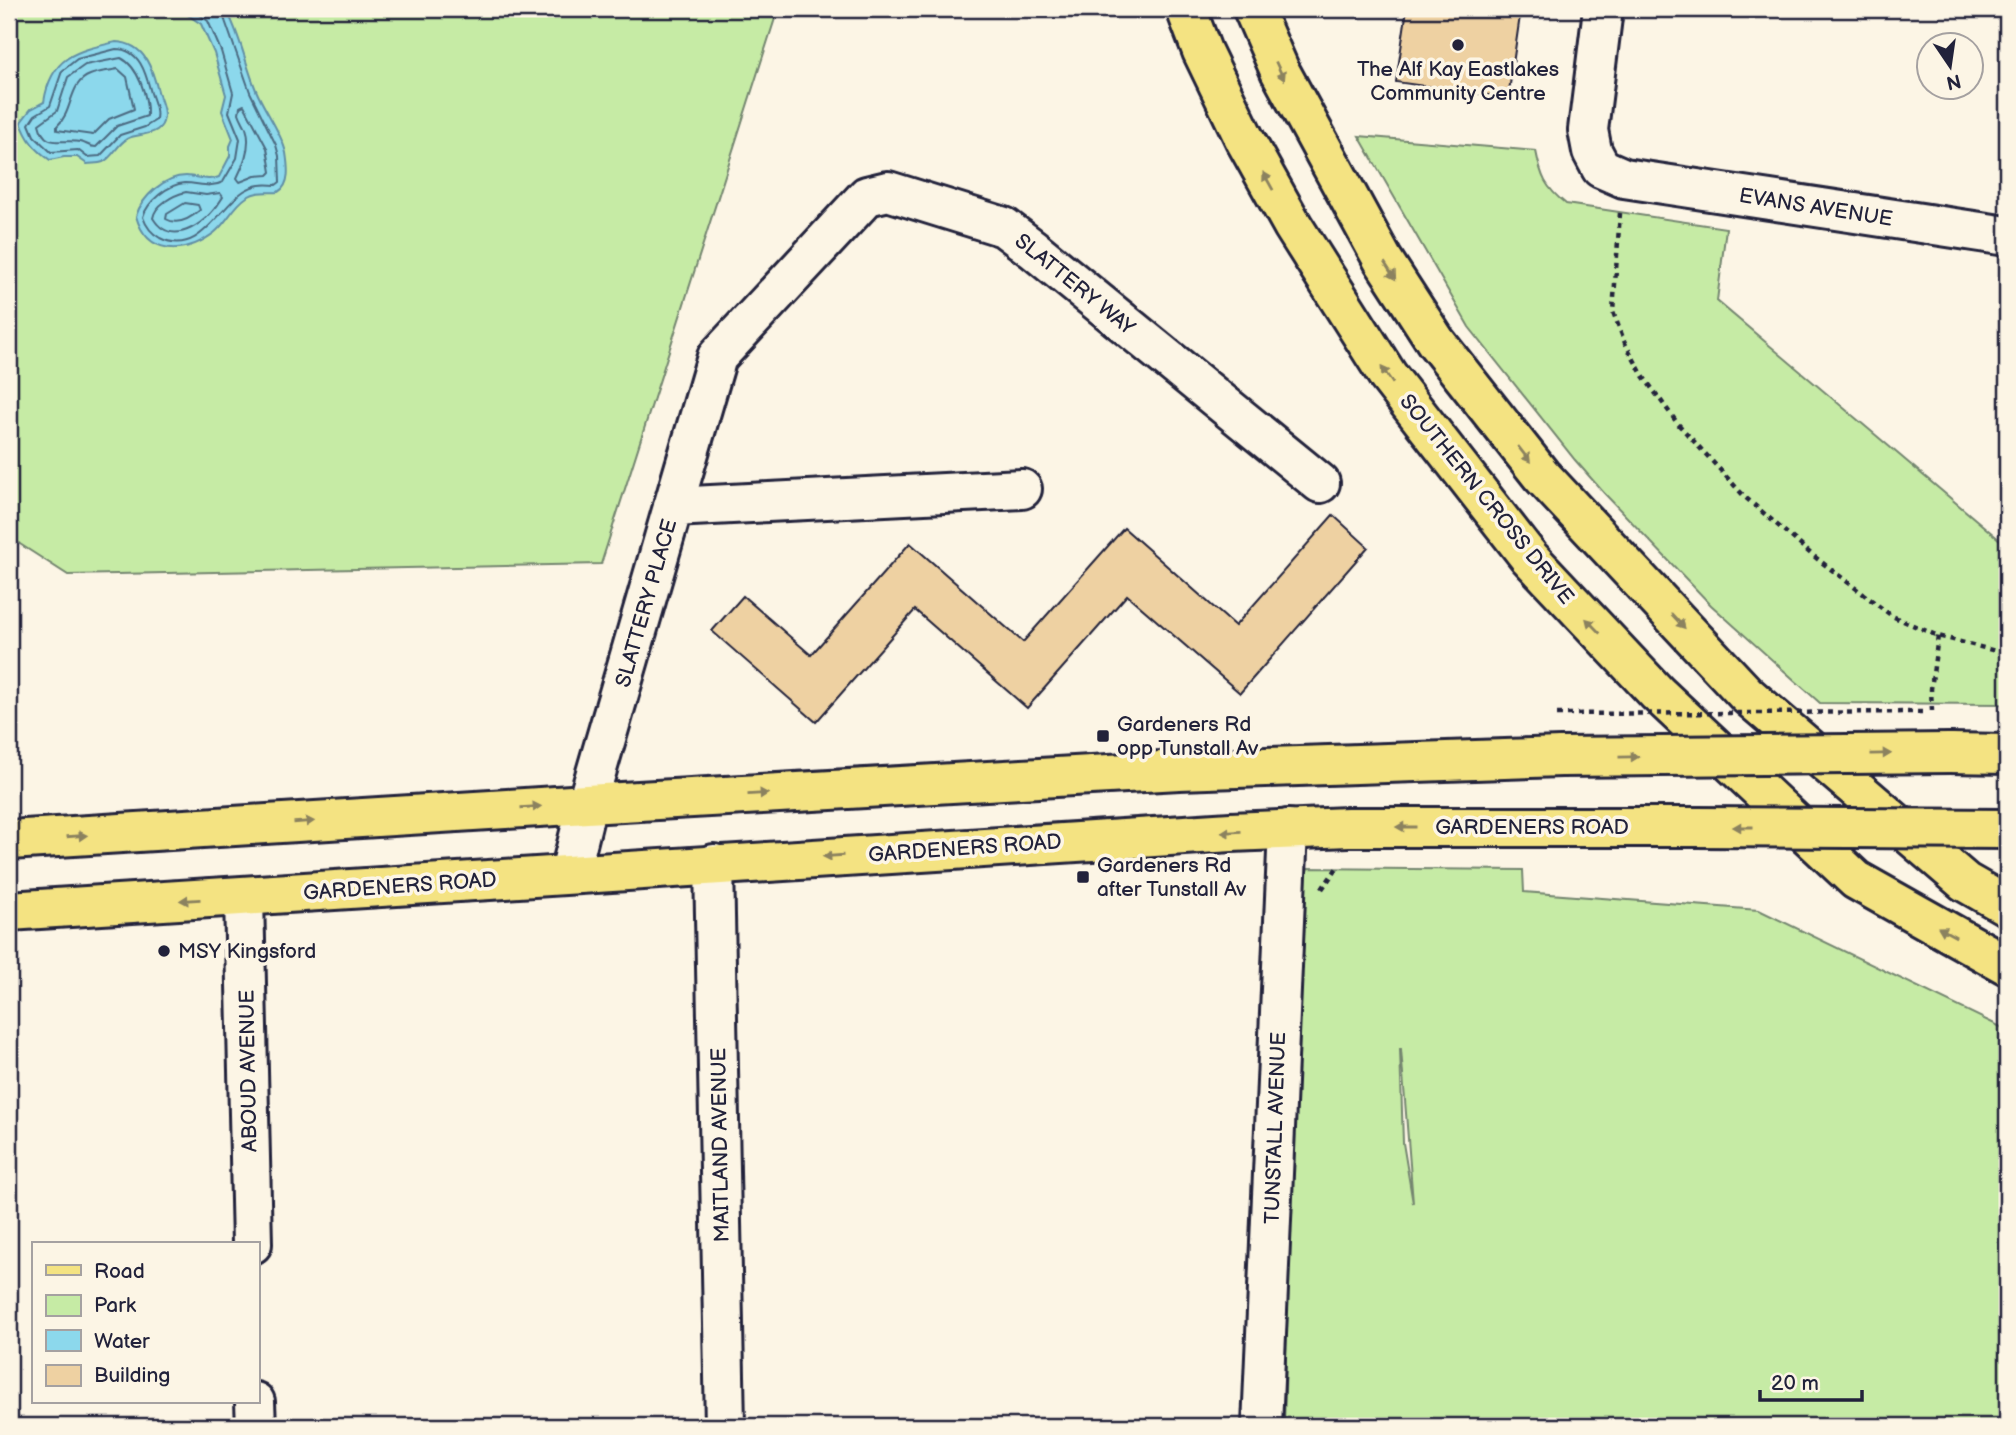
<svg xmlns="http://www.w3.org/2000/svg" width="2016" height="1435" viewBox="0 0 2016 1435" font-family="'Balsamiq Sans',sans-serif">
  <rect width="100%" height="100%" fill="#fcf5e5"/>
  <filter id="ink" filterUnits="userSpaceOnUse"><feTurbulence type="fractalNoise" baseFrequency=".0143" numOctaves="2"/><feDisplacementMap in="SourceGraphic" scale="14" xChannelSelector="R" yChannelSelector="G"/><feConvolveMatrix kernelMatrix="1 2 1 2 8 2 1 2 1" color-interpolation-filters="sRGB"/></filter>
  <g filter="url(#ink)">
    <!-- green -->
    <g fill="#c6eba5" stroke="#748670" stroke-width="2" fill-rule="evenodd">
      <polygon points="9,9 778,9 601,564 68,575 9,537"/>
      <path d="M 1359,136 L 1536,151 C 1541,177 1545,187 1566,204 L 1726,228 L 1717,301 L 2007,546 L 2007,704 L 1820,703 L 1711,605 L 1604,493 L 1575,460 L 1469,327 Z"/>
      <path d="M 1300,868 L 1523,870 L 1524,892 L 1759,910 L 2007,1030 L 2007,1426 L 1284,1426 ZM 1400,1049 L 1401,1049 L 1413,1203 L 1403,1143 Z"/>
    </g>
    <!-- water -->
    <g fill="#8cd8ec" stroke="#628fa5" stroke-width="2">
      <path d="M 179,9 L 226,9 C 240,34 245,63 256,90 C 264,110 282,133 286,153 C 288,166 291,185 278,192 C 266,193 259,190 247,197 C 233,206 227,223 214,233 C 185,255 147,256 136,216 C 142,197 164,176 186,176 C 198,176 207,182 219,177 L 230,156 L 230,146 L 233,139 L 222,111 L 226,95 L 214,53 L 201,24 Z"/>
      <path d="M 116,42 C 146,43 153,71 159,95 C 162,104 166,113 163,122 C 159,135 141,134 131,137 C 118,141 114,157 103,162 C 98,164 92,163 87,164 L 77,157 L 64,157 L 50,160 C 35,149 27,140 21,122 L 31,109 L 44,102 C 51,56 76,51 116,42 Z"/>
    </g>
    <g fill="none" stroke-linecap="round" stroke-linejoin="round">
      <!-- shore -->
      <g stroke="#4c6b82" stroke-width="2">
        <path d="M 192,9 L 208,21 L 221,51 L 233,93 L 229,112 L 240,139 L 237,158 L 223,182 C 209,189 199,183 185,183 C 168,184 147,202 143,217 C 146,226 151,233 160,238 C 199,258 219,207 244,191 C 255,184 263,184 276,185 L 280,182 L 279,156 L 276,145 L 250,92 L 221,9"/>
        <path d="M 116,49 C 140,49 146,74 151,93 C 154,102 158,110 156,120 L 145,127 L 120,135 L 100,156 L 87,157 L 78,150 L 51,152 L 34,136 L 29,124 L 35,115 L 50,106 L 62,71 L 77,59 Z"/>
        <path d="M 121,58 C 139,67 148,98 147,116 L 117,126 L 96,147 C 88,147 87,143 80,142 C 62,138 45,150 39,124 L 57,111 L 68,77 L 85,65 Z"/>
        <path d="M 118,69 L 127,77 L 134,109 L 109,119 L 93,135 L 57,130 L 57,126 C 74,111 68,83 90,75 C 98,72 109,71 118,69 Z"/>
        <path d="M 244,105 L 267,148 L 271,172 L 268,175 L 255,176 L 240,182 L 237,178 C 244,164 252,144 246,128 C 244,123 241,119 239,113 L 240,107 Z"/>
        <path d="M 186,192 L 206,195 L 220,193 L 223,197 C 210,220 173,251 153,218 C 155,205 173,195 186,192 Z"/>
        <path d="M 185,203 L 198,205 L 200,210 C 191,218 178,226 166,219 L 167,214 Z"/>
      </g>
    </g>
    <!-- building -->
    <g fill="#eed1a2" stroke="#22223b" stroke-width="2">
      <polygon points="1407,9 1521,9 1508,98 1396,82"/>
      <polygon points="1333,515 1368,547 1240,693 1127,595 1027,708 915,610 816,722 712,631 743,596 811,655 910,543 1023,642 1124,528 1235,626"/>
    </g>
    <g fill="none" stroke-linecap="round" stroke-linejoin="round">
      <defs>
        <g id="minor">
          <polyline points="1603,9 1588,130 1592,151 1601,168 1624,178 2007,236"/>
          <polyline points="673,507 717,357 867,196 888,191 1004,227 1033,249 1320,483"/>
          <polyline points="714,864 725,1426"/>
          <polyline points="570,873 587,804 673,507 1022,489"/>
          <polyline points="244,897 252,1244"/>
          <polyline points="255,1402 256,1426"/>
          <polyline points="1262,1426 1288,829"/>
        </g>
        <g id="primary">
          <polyline points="1950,753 2007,754"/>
          <polyline points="9,840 587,804 1179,770 1561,757"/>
          <polyline points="9,911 1231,832 1348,827 1695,827"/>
        </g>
        <g id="motorway">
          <polyline points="1186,9 1202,51 1245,140 1293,226 1388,376 1529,557 1657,693 1856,880 2007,965"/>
          <polyline points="1253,9 1280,71 1383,260 1436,342 1541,475 1747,695 1965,882 2007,906"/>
        </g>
      </defs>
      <!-- minor casing -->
      <use href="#minor" stroke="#22223b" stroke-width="44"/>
      <!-- primary casing -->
      <use href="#primary" stroke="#22223b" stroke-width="44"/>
      <!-- motorway casing -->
      <use href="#motorway" stroke="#22223b" stroke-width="44"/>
      <!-- path -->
      <g stroke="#22223b" stroke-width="4.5" stroke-dasharray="5 5" stroke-linecap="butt">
        <polyline points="1620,213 1613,312 1625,343 1643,376 1678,424 1745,497 1811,554 1892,616 1938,636 2007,654"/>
        <polyline points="1932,711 1931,689 1938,636"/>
        <polyline points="1322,889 1339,865"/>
      </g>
      <!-- minor -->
      <use href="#minor" stroke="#fcf5e5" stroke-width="38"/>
      <!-- primary -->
      <use href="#primary" stroke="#f4e382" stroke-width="38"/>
      <!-- motorway -->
      <use href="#motorway" stroke="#f4e382" stroke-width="38"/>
      <defs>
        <g id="primary-bridge">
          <polyline points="1561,757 1950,753"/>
          <polyline points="1695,827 2007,829"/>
        </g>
      </defs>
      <!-- primary-bridge casing -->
      <use href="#primary-bridge" stroke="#22223b" stroke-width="44" stroke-linecap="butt"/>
      <!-- path-bridge -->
      <polyline stroke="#22223b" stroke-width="4.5" stroke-dasharray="5 5" stroke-linecap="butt" points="1557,714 1923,712"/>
      <!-- primary-bridge -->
      <use href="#primary-bridge" stroke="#f4e382" stroke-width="38"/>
    </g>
    <!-- one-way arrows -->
    <defs><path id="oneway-solid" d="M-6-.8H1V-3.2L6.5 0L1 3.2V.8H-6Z" transform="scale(1.75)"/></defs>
    <g fill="#8b825e">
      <use href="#oneway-solid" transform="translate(1280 71) rotate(65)"/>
      <use href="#oneway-solid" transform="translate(1268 181) rotate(-119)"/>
      <use href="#oneway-solid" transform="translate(1390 271) rotate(57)"/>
      <use href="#oneway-solid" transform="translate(1387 375) rotate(-125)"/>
      <use href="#oneway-solid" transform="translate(1524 454) rotate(52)"/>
      <use href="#oneway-solid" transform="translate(1678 621) rotate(47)"/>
      <use href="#oneway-solid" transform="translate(1593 626) rotate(-134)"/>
      <use href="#oneway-solid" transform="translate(1881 754) rotate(-1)"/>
      <use href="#oneway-solid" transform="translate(1629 757) rotate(-1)"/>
      <use href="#oneway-solid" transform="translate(758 794) rotate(-3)"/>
      <use href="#oneway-solid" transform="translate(531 807) rotate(-4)"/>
      <use href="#oneway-solid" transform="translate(304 822) rotate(-4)"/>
      <use href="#oneway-solid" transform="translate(1406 827) rotate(180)"/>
      <use href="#oneway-solid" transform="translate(1743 827) rotate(-180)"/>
      <use href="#oneway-solid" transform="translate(1231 832) rotate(177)"/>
      <use href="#oneway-solid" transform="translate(77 836) rotate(-4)"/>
      <use href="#oneway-solid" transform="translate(833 856) rotate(176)"/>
      <use href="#oneway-solid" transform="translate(190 900) rotate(177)"/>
      <use href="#oneway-solid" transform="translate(1947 932) rotate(-151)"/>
    </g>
  </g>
  <!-- markers -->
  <g fill="#22223b" stroke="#fcf5e5" stroke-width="2.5">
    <circle cx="1458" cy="45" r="7"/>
    <rect x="1096" y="729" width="14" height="14" rx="3.5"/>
    <rect x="1076" y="870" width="14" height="14" rx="3.5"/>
    <circle cx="164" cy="951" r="7"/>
  </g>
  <g text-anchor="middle" stroke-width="7" stroke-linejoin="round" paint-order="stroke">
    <!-- poi labels -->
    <g font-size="21" fill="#22223b" stroke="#fcf5e5" text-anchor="start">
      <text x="1458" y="76" text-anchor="middle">The Alf Kay Eastlakes<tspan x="1458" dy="24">Community Centre</tspan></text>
      <text x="1117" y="731">Gardeners Rd<tspan x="1117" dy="24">opp Tunstall Av</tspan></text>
      <text x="1097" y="872">Gardeners Rd<tspan x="1097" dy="24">after Tunstall Av</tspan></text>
      <text x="178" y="958">MSY Kingsford</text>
    </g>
    <!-- street labels -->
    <g font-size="21" fill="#22223b" stroke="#fcf5e5">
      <text transform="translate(1816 207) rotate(9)" y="7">EVANS AVENUE</text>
      <text transform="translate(1075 284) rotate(39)" y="7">SLATTERY WAY</text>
      <text transform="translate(1487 499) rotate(51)" y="7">SOUTHERN CROSS DRIVE</text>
      <text transform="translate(646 603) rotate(-74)" y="7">SLATTERY PLACE</text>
      <text x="1532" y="834">GARDENERS ROAD</text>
      <text transform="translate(965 848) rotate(-4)" y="7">GARDENERS ROAD</text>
      <text transform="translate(400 886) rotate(-4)" y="7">GARDENERS ROAD</text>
      <text transform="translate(248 1071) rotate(-91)" y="7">ABOUD AVENUE</text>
      <text transform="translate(1275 1128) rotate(-88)" y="7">TUNSTALL AVENUE</text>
      <text transform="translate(720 1145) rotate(-91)" y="7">MAITLAND AVENUE</text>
    </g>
  </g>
  <!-- margin -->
  <rect width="2016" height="1435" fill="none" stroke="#fcf5e5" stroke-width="35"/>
  <rect x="18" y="18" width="1981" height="1400" fill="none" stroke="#22223b" stroke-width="2.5" filter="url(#ink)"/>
  <!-- legend -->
  <rect x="32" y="1242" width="228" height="161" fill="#fcf5e5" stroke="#a5a1a1" stroke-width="2"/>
  <rect x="46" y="1265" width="35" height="10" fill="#f4e382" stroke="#a5a1a1" stroke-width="2"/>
  <text x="94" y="1278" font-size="21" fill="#22223b">Road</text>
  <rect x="46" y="1295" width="35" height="21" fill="#c6eba5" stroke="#a5a1a1" stroke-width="2"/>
  <text x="94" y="1312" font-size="21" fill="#22223b">Park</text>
  <rect x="46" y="1330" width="35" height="21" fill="#8cd8ec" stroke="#a5a1a1" stroke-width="2"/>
  <text x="94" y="1348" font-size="21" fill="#22223b">Water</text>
  <rect x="46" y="1365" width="35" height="21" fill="#eed1a2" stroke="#a5a1a1" stroke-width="2"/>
  <text x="94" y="1382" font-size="21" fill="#22223b">Building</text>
  <!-- north arrow -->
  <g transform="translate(1950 66) rotate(167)"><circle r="33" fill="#fcf5e5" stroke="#a5a1a1" stroke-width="2"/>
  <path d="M0-5L12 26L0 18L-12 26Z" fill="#22223b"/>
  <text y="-10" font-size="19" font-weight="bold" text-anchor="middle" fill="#22223b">N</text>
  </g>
  <!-- scale -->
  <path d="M1760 1390v10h102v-10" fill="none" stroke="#22223b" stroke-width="3.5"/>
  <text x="1771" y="1390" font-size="21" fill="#22223b" stroke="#fcf5e5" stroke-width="5" paint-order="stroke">20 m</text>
</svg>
